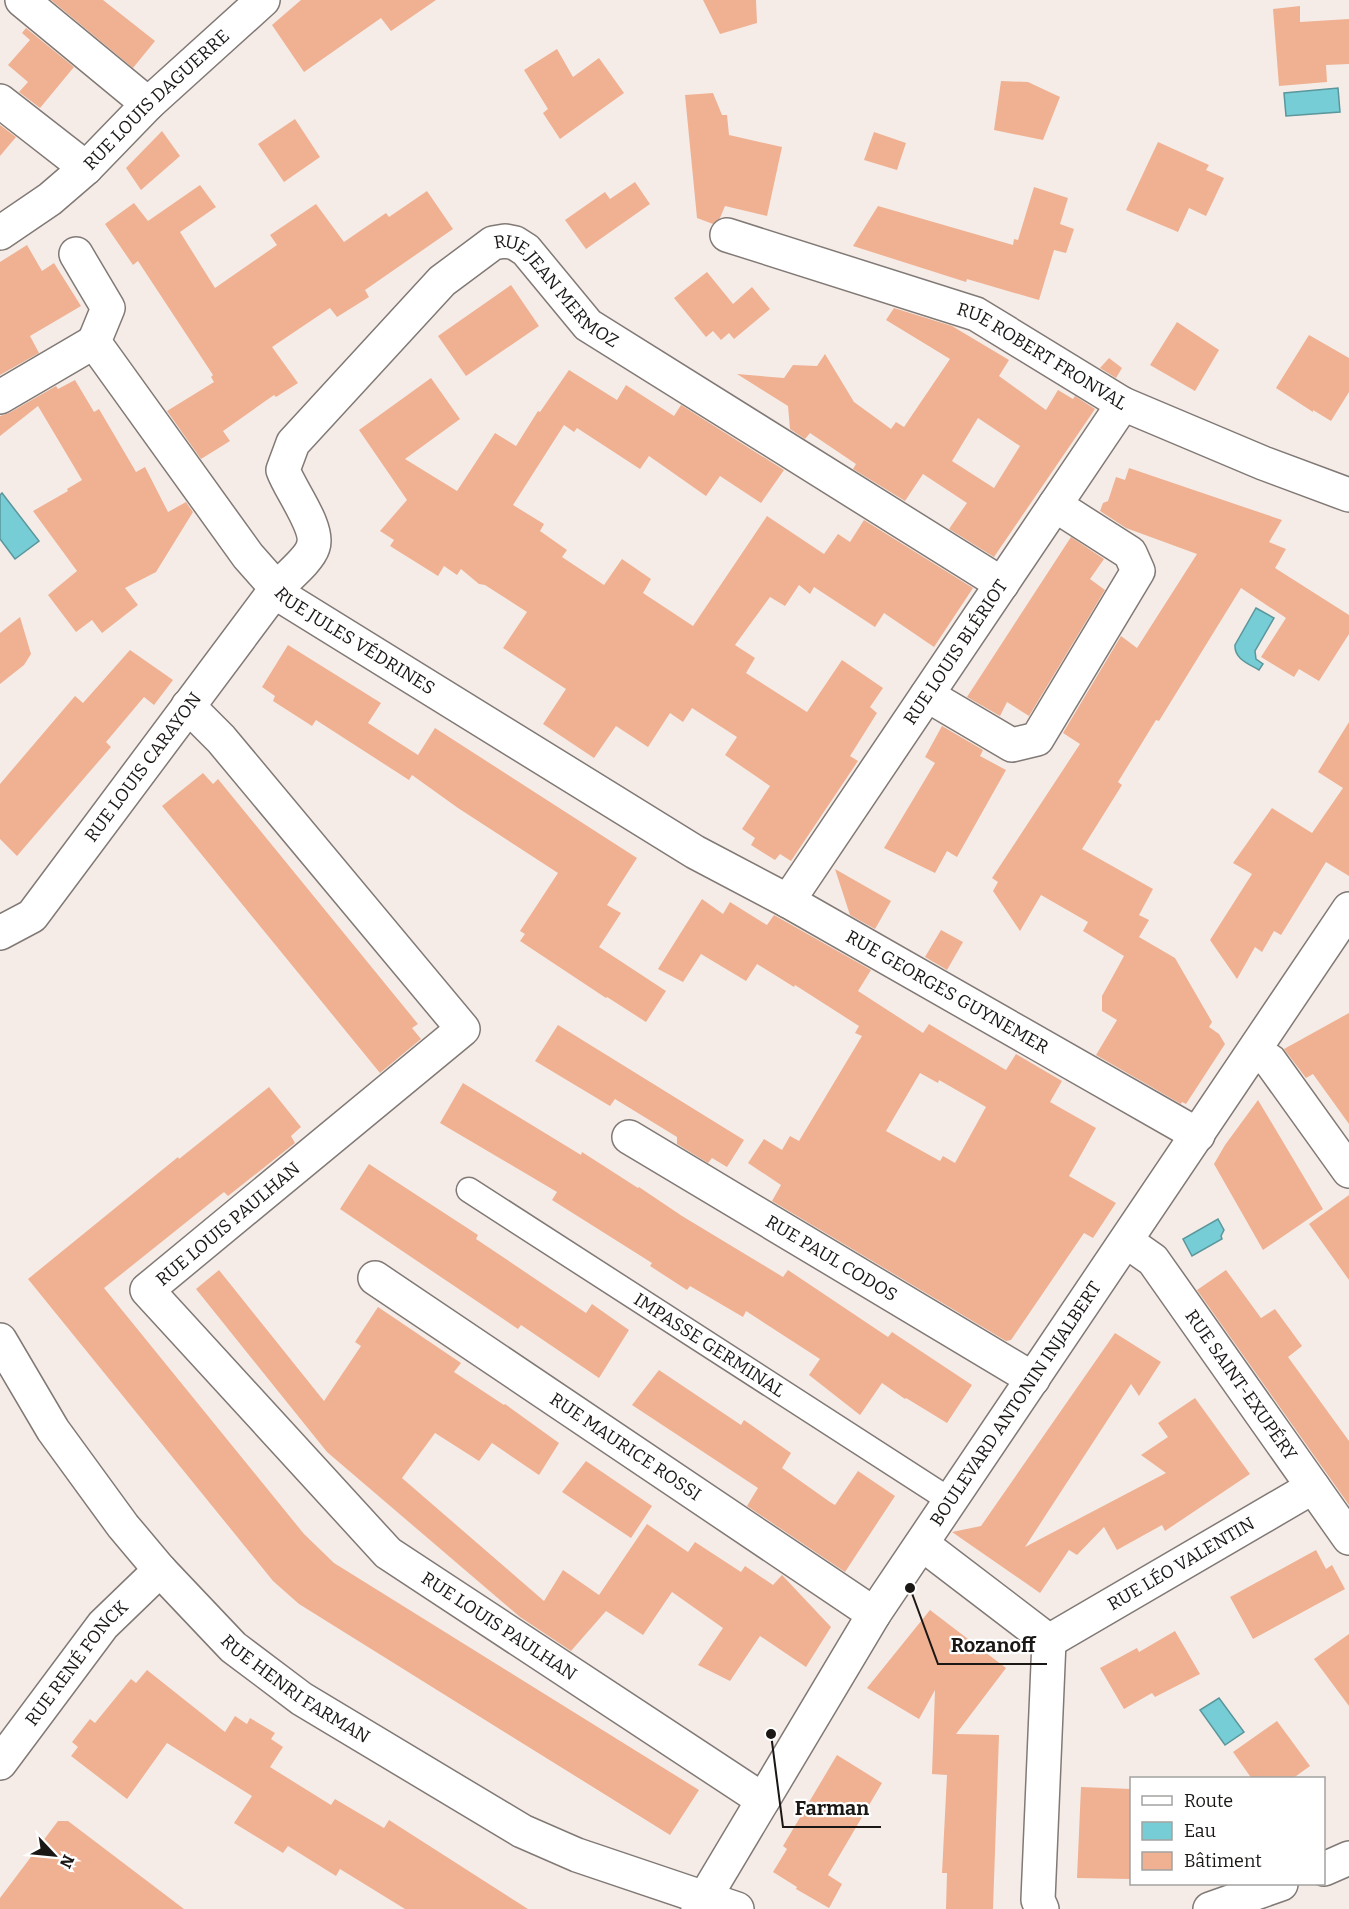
<svg xmlns="http://www.w3.org/2000/svg" width="1349" height="1909" viewBox="0 0 1349 1909" font-family="Bitter,serif">
  <rect width="100%" height="100%" fill="#f5ece7"/>
  <!-- water -->
  <g fill="#76cdd5" stroke="#5a969b" stroke-width="1.5">
    <polygon points="1338,88 1340,112 1286,116 1284,93"/>
    <polygon points="2,493 39,541 15,559 0,539 0,495"/>
    <path d="M 1256,608 L 1274,618 L 1255,651 L 1256,659 L 1263,664 L 1259,670 C 1249,664 1234,659 1235,645 Z"/>
    <polygon points="1218,1219 1224,1230 1221,1236 1222,1239 1192,1256 1183,1239"/>
    <polygon points="1219,1698 1244,1732 1225,1745 1200,1710"/>
  </g>
  <!-- building -->
  <g fill="#efb192" fill-rule="evenodd">
    <polygon points="51,0 103,0 155,41 133,68"/>
    <polygon points="301,0 436,0 391,31 381,18 304,72 272,25"/>
    <polygon points="703,0 756,0 757,23 720,34"/>
    <polygon points="1300,6 1300,22 1349,19 1349,64 1326,65 1327,82 1279,86 1273,9"/>
    <polygon points="26,28 74,67 40,108 19,92 28,82 8,65 30,40 22,33"/>
    <polygon points="557,49 573,77 599,58 624,93 560,139 543,113 548,109 524,70"/>
    <polygon points="1001,81 1028,82 1060,97 1043,140 994,130"/>
    <polygon points="713,93 722,115 727,115 729,135 782,147 767,216 725,206 720,218 713,224 697,218 685,95"/>
    <polygon points="295,119 320,157 284,182 258,144"/>
    <polygon points="0,125 16,137 0,156"/>
    <polygon points="162,131 180,156 141,190 126,168"/>
    <polygon points="874,132 906,143 897,170 864,160"/>
    <polygon points="1158,142 1209,165 1206,170 1224,178 1206,216 1189,208 1178,232 1126,210"/>
    <polygon points="635,182 650,204 586,249 565,220 605,192 610,199"/>
    <polygon points="200,185 216,207 180,232 215,288 277,245 270,235 316,204 344,242 386,213 389,217 427,191 453,229 365,290 369,297 337,317 330,308 272,347 298,383 276,397 274,395 223,431 230,441 201,459 167,411 214,382 211,377 213,375 138,261 133,265 105,224 134,203 148,221"/>
    <polygon points="1034,187 1068,198 1060,224 1074,229 1066,253 1054,250 1039,300 967,279 966,282 853,246 878,206 1013,245 1014,239 1018,240"/>
    <polygon points="27,245 42,271 54,263 81,306 30,336 39,353 0,375 0,262"/>
    <polygon points="707,272 733,304 752,287 770,309 734,339 729,333 721,340 713,331 706,337 674,298"/>
    <polygon points="511,285 539,326 466,376 438,336"/>
    <path d="M 894,308 L 952,326 L 1009,360 L 999,376 L 1046,410 L 1058,390 L 1073,399 L 1075,396 L 1095,409 L 994,557 L 949,529 L 967,503 L 923,474 L 905,501 L 853,469 L 856,464 L 810,433 L 805,439 L 790,429 L 788,406 L 737,374 L 784,378 L 793,365 L 817,366 L 825,354 L 854,402 L 891,429 L 896,422 L 904,427 L 950,359 L 886,320 ZM 978,418 L 1020,446 L 994,488 L 952,461 Z"/>
    <polygon points="1177,322 1219,350 1195,391 1150,365"/>
    <polygon points="1309,335 1349,358 1349,392 1331,421 1313,410 1313,412 1276,388"/>
    <polygon points="1109,358 1122,368 1116,378 1100,368"/>
    <polygon points="569,370 617,400 626,385 674,416 681,405 784,470 761,503 720,476 706,496 649,456 640,469 577,428 574,432 564,425 513,505 544,524 540,531 567,550 562,557 604,585 622,559 651,579 643,593 693,626 767,516 824,554 838,534 850,542 864,520 973,588 934,647 884,613 875,627 814,587 810,594 799,585 785,606 770,597 735,645 755,658 746,673 807,712 842,660 883,688 870,707 877,713 850,756 858,761 791,861 780,854 775,860 751,845 755,838 742,829 770,786 725,755 737,737 692,708 683,722 670,713 648,747 616,726 594,758 543,724 566,689 503,648 527,612 485,585 479,584 461,569 457,575 444,566 438,576 390,546 394,540 380,531 407,500 359,430 431,378 460,419 405,459 457,491 495,433 516,446 538,411 540,412"/>
    <polygon points="75,380 94,412 99,409 136,472 145,467 168,512 186,502 193,512 156,572 125,588 138,605 102,633 92,620 76,632 48,595 77,571 33,511 68,491 67,489 82,480 38,406 0,436 0,416 9,413 56,386 58,389"/>
    <polygon points="1129,468 1282,520 1269,542 1286,549 1275,568 1349,615 1349,634 1319,681 1299,669 1294,677 1261,657 1286,618 1241,588 1159,721 1156,720 1118,782 1122,785 1082,849 1153,889 1139,915 1149,920 1139,937 1175,958 1212,1022 1209,1027 1219,1034 1225,1044 1186,1104 1182,1102 1181,1104 1096,1055 1117,1020 1102,1011 1102,996 1124,956 1083,931 1088,922 1041,895 1020,931 993,891 998,882 992,878 1080,744 1063,733 1121,636 1137,648 1197,554 1126,528 1100,511 1103,503 1108,501 1116,477 1125,480"/>
    <polygon points="1071,537 1104,559 1090,579 1105,590 1029,716 1007,702 1000,716 967,697"/>
    <polygon points="20,617 31,654 24,665 0,684 0,633"/>
    <polygon points="288,645 381,703 368,723 418,755 435,728 637,858 607,905 621,913 599,947 666,991 646,1022 607,997 606,998 520,941 525,934 520,931 558,873 458,808 412,775 409,780 316,720 312,726 273,701 275,696 262,687"/>
    <polygon points="130,650 173,680 154,705 144,697 106,742 111,747 17,856 0,839 0,784 75,696 83,703"/>
    <polygon points="1349,722 1349,876 1326,862 1281,935 1274,931 1262,952 1255,947 1237,979 1210,940 1252,874 1233,863 1272,808 1312,833 1343,788 1318,772"/>
    <polygon points="942,726 983,750 980,756 1006,770 957,857 947,851 935,873 884,848 935,763 925,757"/>
    <polygon points="203,773 213,784 218,779 418,1024 412,1028 421,1039 380,1073 162,806"/>
    <polygon points="835,869 891,901 875,929 850,915"/>
    <path d="M 702,899 L 723,914 L 730,902 L 767,925 L 774,915 L 871,970 L 858,991 L 923,1033 L 929,1024 L 1006,1070 L 1016,1054 L 1062,1081 L 1050,1102 L 1096,1128 L 1069,1176 L 1116,1203 L 1093,1238 L 1084,1233 L 1011,1340 L 1006,1341 L 772,1201 L 781,1185 L 748,1163 L 764,1139 L 782,1150 L 790,1136 L 799,1141 L 862,1036 L 855,1033 L 859,1026 L 795,985 L 794,987 L 757,964 L 746,981 L 701,954 L 683,982 L 658,969 ZM 920,1073 L 938,1083 L 939,1080 L 986,1107 L 955,1163 L 943,1156 L 940,1161 L 886,1131 Z"/>
    <polygon points="941,930 963,942 947,970 925,957"/>
    <polygon points="1349,1013 1349,1124 1313,1074 1306,1078 1284,1049"/>
    <polygon points="558,1025 744,1140 727,1167 712,1158 708,1163 677,1144 677,1137 615,1099 610,1106 535,1061"/>
    <polygon points="463,1083 581,1155 582,1152 638,1188 639,1187 682,1216 783,1277 788,1270 888,1337 892,1332 972,1385 947,1423 906,1398 905,1399 882,1383 860,1415 809,1375 820,1359 746,1311 743,1317 690,1286 687,1290 650,1266 652,1263 552,1200 557,1192 440,1123"/>
    <polygon points="269,1087 301,1127 291,1136 295,1143 228,1196 224,1192 104,1288 304,1534 334,1563 699,1790 670,1835 299,1604 273,1581 28,1279 178,1157 179,1159"/>
    <polygon points="1258,1100 1323,1209 1263,1250 1214,1164 1225,1145"/>
    <polygon points="369,1164 478,1235 476,1239 586,1313 592,1304 629,1330 599,1378 521,1325 518,1329 340,1209"/>
    <polygon points="1349,1195 1349,1280 1309,1224"/>
    <polygon points="219,1270 324,1401 361,1346 355,1342 378,1307 461,1363 454,1372 504,1405 505,1404 559,1443 539,1475 492,1443 479,1461 435,1433 402,1478 544,1601 563,1570 599,1595 647,1524 688,1552 695,1542 741,1572 745,1566 773,1585 782,1575 831,1627 806,1667 760,1636 730,1681 698,1665 723,1628 672,1592 643,1635 606,1611 571,1651 520,1617 327,1452 196,1289"/>
    <polygon points="1226,1270 1261,1318 1275,1309 1302,1346 1288,1357 1349,1441 1349,1505 1197,1290"/>
    <polygon points="1115,1333 1161,1362 1139,1396 1131,1384 1025,1547 1166,1473 1141,1455 1168,1437 1158,1423 1195,1398 1250,1474 1165,1531 1162,1525 1117,1550 1104,1527 1077,1555 1069,1550 1040,1593 952,1532 981,1526"/>
    <polygon points="659,1370 741,1425 744,1420 791,1453 782,1468 830,1502 835,1505 858,1471 895,1496 845,1572 747,1506 758,1488 632,1405"/>
    <polygon points="586,1461 652,1506 631,1538 562,1492"/>
    <polygon points="1316,1550 1326,1569 1332,1565 1345,1589 1253,1639 1230,1597"/>
    <polygon points="930,1610 1006,1668 956,1734 999,1735 993,1909 946,1909 947,1873 942,1873 947,1775 932,1774 935,1690 919,1719 867,1688"/>
    <polygon points="1175,1631 1200,1674 1155,1697 1152,1693 1124,1709 1100,1668 1137,1648 1139,1652"/>
    <polygon points="1349,1634 1349,1706 1314,1659"/>
    <polygon points="147,1670 225,1732 235,1716 247,1724 250,1718 275,1733 271,1739 283,1747 270,1767 294,1782 331,1805 335,1799 384,1828 389,1820 528,1909 405,1909 340,1869 336,1876 288,1846 283,1853 234,1823 252,1796 167,1743 127,1799 71,1756 78,1747 72,1742 90,1719 95,1723 131,1679 136,1683"/>
    <polygon points="1277,1721 1310,1766 1292,1779 1252,1779 1233,1752"/>
    <polygon points="837,1755 882,1783 828,1875 842,1884 829,1908 796,1889 797,1887 773,1872 787,1849 783,1846"/>
    <polygon points="1081,1787 1131,1789 1131,1879 1077,1878"/>
    <polygon points="58,1821 68,1821 72,1824 184,1909 0,1909 0,1898"/>
  </g>
  <g fill="none" stroke-linecap="round" stroke-linejoin="round">
    <defs>
      <g id="pedestrian">
        <path id="s1" d="M 469,1190 L 951,1501"/>
      </g>
      <g id="minor">
        <polyline points="22,0 148,104"/>
        <polyline points="0,101 86,168"/>
        <path id="s2" d="M 0,233 L 50,199 L 86,168 L 148,104 L 263,0"/>
        <path id="s3" d="M 727,235 L 976,314 L 1123,404 L 1263,463 L 1349,495"/>
        <path id="s4" d="M 76,254 L 108,308 L 94,342 L 248,556 L 286,599 L 695,852 L 788,901 L 1198,1135"/>
        <polyline points="0,397 94,342"/>
        <polyline points="927,695 1012,745 1037,739 1138,571 1130,553 1055,505"/>
        <path id="s5" d="M 188,706 L 221,739 L 463,1029 L 147,1290 L 388,1553 L 763,1800"/>
        <path id="s6" d="M 788,901 L 1123,404"/>
        <path id="s7" d="M 0,933 L 32,916 L 276,589 C 286,578 309,560 313,547 C 320,528 290,490 283,470 L 293,443 L 442,281 L 493,243 L 505,241 L 515,243 L 526,250 L 588,325 L 1002,584"/>
        <polyline points="1254,1052 1270,1061 1349,1171"/>
        <path id="s8" d="M 629,1137 L 1033,1379"/>
        <path id="s9" d="M 1126,1241 L 1153,1260 L 1349,1538"/>
        <path id="s10" d="M 375,1278 L 874,1614"/>
        <path id="s11" d="M 0,1340 L 53,1430 L 123,1526 L 160,1570 L 233,1647 L 302,1699 L 522,1831 L 577,1855 L 737,1909"/>
        <polyline points="922,1544 1049,1641 1038,1900 1042,1909"/>
        <path id="s12" d="M 1049,1641 L 1313,1487"/>
        <path id="s13" d="M 0,1763 L 103,1625 L 160,1570"/>
        <polyline points="1324,1869 1349,1858"/>
        <polyline points="1210,1909 1281,1884"/>
      </g>
      <g id="tertiary">
        <path id="s14" d="M 698,1909 L 874,1614 L 1349,909"/>
      </g>
    </defs>
    <!-- pedestrian casing -->
    <use href="#pedestrian" stroke="#817975" stroke-width="27"/>
    <!-- minor casing -->
    <use href="#minor" stroke="#817975" stroke-width="36"/>
    <!-- tertiary casing -->
    <use href="#tertiary" stroke="#817975" stroke-width="36"/>
    <!-- pedestrian -->
    <use href="#pedestrian" stroke="#fff" stroke-width="24"/>
    <!-- minor -->
    <use href="#minor" stroke="#fff" stroke-width="33"/>
    <!-- tertiary -->
    <use href="#tertiary" stroke="#fff" stroke-width="33"/>
  </g>
  <g text-anchor="middle" stroke-width="4.5" stroke-linejoin="round" paint-order="stroke">
    <!-- street labels -->
    <g font-size="18" fill="#1a1715" stroke="#fff">
      <text dy="6" stroke="none"><textPath href="#s2" startOffset="206">RUE LOUIS DAGUERRE</textPath></text>
      <text dy="6" stroke="none"><textPath href="#s7" startOffset="981">RUE JEAN MERMOZ</textPath></text>
      <text dy="6" stroke="none"><textPath href="#s3" startOffset="339">RUE ROBERT FRONVAL</textPath></text>
      <text dy="6" stroke="none"><textPath href="#s4" startOffset="501">RUE JULES VÉDRINES</textPath></text>
      <text dy="6" stroke="none"><textPath href="#s6" startOffset="300">RUE LOUIS BLÉRIOT</textPath></text>
      <text dy="6" stroke="none"><textPath href="#s7" startOffset="222">RUE LOUIS CARAYON</textPath></text>
      <text dy="6" stroke="none"><textPath href="#s4" startOffset="1190">RUE GEORGES GUYNEMER</textPath></text>
      <text transform="translate(228 1224) rotate(-40)" y="6">RUE LOUIS PAULHAN</text>
      <text dy="6" stroke="none"><textPath href="#s8" startOffset="236">RUE PAUL CODOS</textPath></text>
      <text dy="6" stroke="none"><textPath href="#s1" startOffset="286">IMPASSE GERMINAL</textPath></text>
      <text dy="6" stroke="none"><textPath href="#s9" startOffset="186">RUE SAINT-EXUPÉRY</textPath></text>
      <text dy="6" stroke="none"><textPath href="#s14" startOffset="597">BOULEVARD ANTONIN INJALBERT</textPath></text>
      <text dy="6" stroke="none"><textPath href="#s10" startOffset="302">RUE MAURICE ROSSI</textPath></text>
      <text dy="6" stroke="none"><textPath href="#s12" startOffset="153">RUE LÉO VALENTIN</textPath></text>
      <text dy="6" stroke="none"><textPath href="#s5" startOffset="1324">RUE LOUIS PAULHAN</textPath></text>
      <text dy="6" stroke="none"><textPath href="#s13" startOffset="126">RUE RENÉ FONCK</textPath></text>
      <text dy="6" stroke="none"><textPath href="#s11" startOffset="462">RUE HENRI FARMAN</textPath></text>
    </g>
  </g>
  <!-- callouts -->
  <path fill="none" stroke="#1a1715" stroke-width="2" d="M910 1588L938 1664H1047M771 1734L783 1827H881"/>
  <g fill="#1a1715" stroke="#fff" stroke-width="2">
    <circle cx="910" cy="1588" r="6"/>
    <circle cx="771" cy="1734" r="6"/>
  </g>
  <g font-size="20" text-anchor="middle" font-weight="bold" fill="#1a1715" stroke="#fff" stroke-width="4.5" stroke-linejoin="round" paint-order="stroke">
    <text x="993" y="1652">Rozanoff</text>
    <text x="832" y="1815">Farman</text>
  </g>
  <!-- legend -->
  <rect x="1130" y="1777" width="195" height="108" fill="#ffffff" stroke="#a3a2a1" stroke-width="1.5"/>
  <rect x="1142" y="1796" width="30" height="9" fill="#ffffff" stroke="#a3a2a1" stroke-width="1.5"/>
  <text x="1184" y="1807" font-size="18" fill="#1a1715">Route</text>
  <rect x="1142" y="1822" width="30" height="18" fill="#76cdd5" stroke="#a3a2a1" stroke-width="1.5"/>
  <text x="1184" y="1837" font-size="18" fill="#1a1715">Eau</text>
  <rect x="1142" y="1852" width="30" height="18" fill="#efb192" stroke="#a3a2a1" stroke-width="1.5"/>
  <text x="1184" y="1867" font-size="18" fill="#1a1715">Bâtiment</text>
  <!-- north arrow -->
  <g transform="translate(54 1855) rotate(116)" stroke="#ffffff" stroke-width="4.5" paint-order="stroke">
  <path d="M0-4.5L10 22L0 15L-10 22Z" fill="#1a1715"/>
  <text y="-9" font-size="16" font-weight="bold" text-anchor="middle" fill="#1a1715">N</text>
  </g>
</svg>
